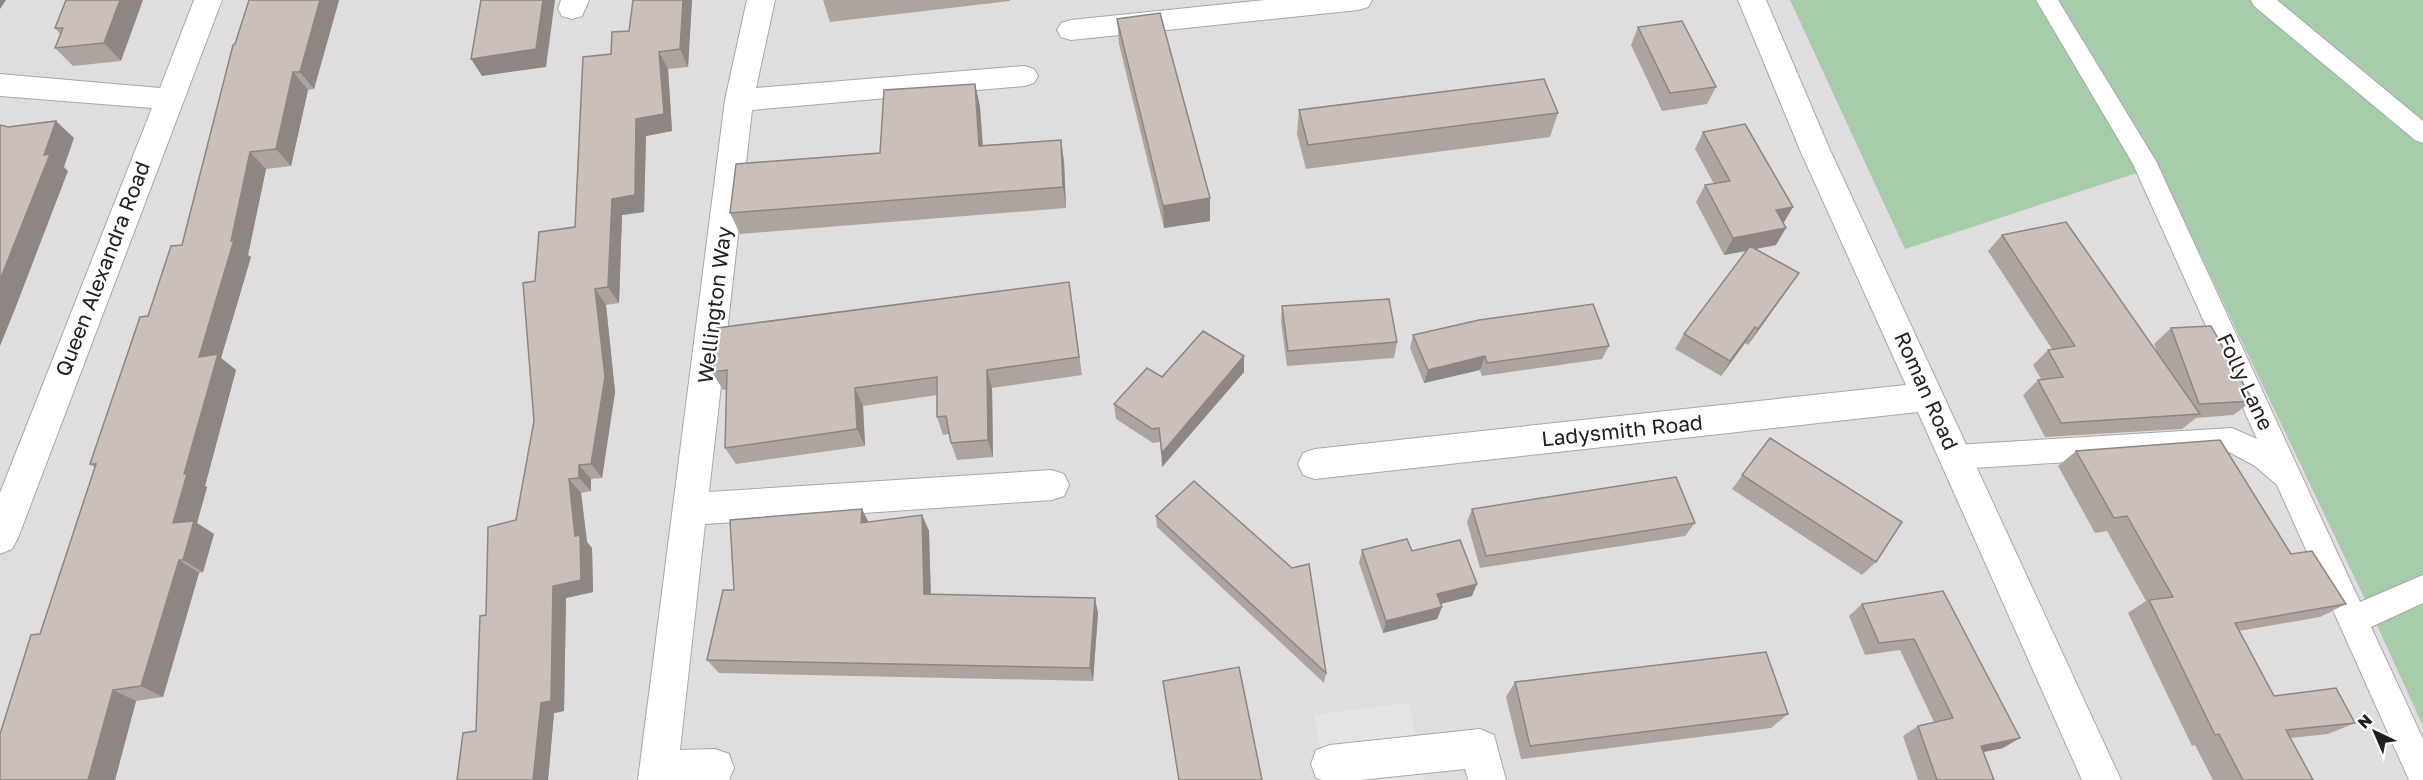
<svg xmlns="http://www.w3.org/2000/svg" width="2423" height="780" viewBox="0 0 2423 780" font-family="'Golos Text',sans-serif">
  <rect width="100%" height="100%" fill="#f2ede6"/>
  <!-- residential -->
  <rect fill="#dfdddd" x="0" y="0" width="2423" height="780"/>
  <!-- cemetery -->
  <polygon fill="#a6ccaa" points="1790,0 2423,0 2423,726 2371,612 2158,166 1905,249"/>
  <!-- parking -->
  <polygon fill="#e4e4e4" points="1409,703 1424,780 1325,780 1314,715"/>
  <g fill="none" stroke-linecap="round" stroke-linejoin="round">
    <defs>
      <g id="service">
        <polygon points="2036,0 2058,0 2156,161 2360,602 2423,575 2423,603 2371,627 2423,739 2423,780 2409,780 2277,485 2255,466 2229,452 1956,469 1946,466 1942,457 1946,448 1956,445 2232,428 2257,439 2133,164"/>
        <polygon points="2251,0 2277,0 2423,121 2423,143 2415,140 2254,6"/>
      </g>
      <g id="minor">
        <polygon points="194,0 222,0 18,538 12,549 0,554 0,493 152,108 0,96 0,74 160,88"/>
        <polygon points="561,0 589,0 582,16 572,19 562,16 558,9"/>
        <polygon points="747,0 775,0 756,88 1024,66 1034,69 1038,76 1034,83 1024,86 752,110 709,492 1052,470 1064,474 1069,485 1064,496 1052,500 705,524 680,750 715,749 729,754 734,768 729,780 638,780 725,100"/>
        <polygon points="1265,0 1372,0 1368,7 1358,10 1071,40 1061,37 1057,30 1061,23 1071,20"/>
        <polygon points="1738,0 1766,0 1830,150 2121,780 2082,780 1918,412 1315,479 1303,475 1298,464 1303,453 1315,449 1906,385 1800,150"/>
        <polygon points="1480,729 1494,735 1506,780 1468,780 1465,769 1360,780 1322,780 1316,778 1311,764 1316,750 1330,745"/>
      </g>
    </defs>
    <!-- service casing -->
    <use href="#service" stroke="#a7a7a7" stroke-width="2"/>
    <!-- minor casing -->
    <use href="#minor" stroke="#a7a7a7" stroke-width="2"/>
    <!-- service -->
    <use href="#service" fill="#fff" fill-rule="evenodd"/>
    <!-- minor -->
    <use href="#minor" fill="#fff" fill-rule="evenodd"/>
  </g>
  <!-- wall -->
  <g fill="#aea49f">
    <polygon points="66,0 121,61 73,66 55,48 60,34 55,28"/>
    <polygon points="249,0 339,0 314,89 308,90 291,166 266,169 248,255 251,257 221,358 236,370 205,486 207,487 197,523 214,534 203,572 199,573 163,697 136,701 115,780 40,634 95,468 90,464 148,316 182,245 235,44"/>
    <polygon points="633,0 692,0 688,67 668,69 672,131 646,136 644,212 622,215 619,303 606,305 615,392 602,478 591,479 591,491 581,493 587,542 592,548 593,592 566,598 564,711 554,713 548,780 457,780 476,731 486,615 516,520 534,421 535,281 575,227 611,54 629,31"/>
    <polygon points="823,0 1010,0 1010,1 830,22"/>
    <polygon points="1117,19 1210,198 1210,221 1164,228 1119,44"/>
    <polygon points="1638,27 1716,87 1707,104 1662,111 1631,45"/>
    <polygon points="975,84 980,107 983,145 1061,140 1064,162 1066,208 740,234 730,213 880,153"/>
    <polygon points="1299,110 1558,113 1550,137 1306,169 1297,134"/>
    <polygon points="1703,132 1784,223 1776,245 1755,249 1788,289 1748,345 1745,343 1721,376 1675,349 1684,334 1746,251 1724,255 1696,202 1705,185 1714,184 1695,149"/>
    <polygon points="2002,235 2157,352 2154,344 2171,328 2253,401 2233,415 2196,418 2182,429 2045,437 2023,395 2038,380 2041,379 2033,365 2048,350 2052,349 1988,251"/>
    <polygon points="1072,301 1082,375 992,388 993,457 957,460 951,443 949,434 943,435 937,417 937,395 863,406 865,446 736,464 725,448 727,389 723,390 712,372"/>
    <polygon points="1282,306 1397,342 1394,358 1287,366 1281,322"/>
    <polygon points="1413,335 1609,346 1602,359 1482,376 1480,370 1424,383 1410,348"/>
    <polygon points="1244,356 1244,372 1162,467 1160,442 1153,443 1116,419 1114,404 1162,377"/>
    <polygon points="1770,438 1876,562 1862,575 1732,489"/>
    <polygon points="2076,451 2291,554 2346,604 2320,617 2239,631 2274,696 2355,723 2328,734 2290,738 2313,780 2213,780 2195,745 2192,746 2128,613 2146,601 2107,531 2095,533 2058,466"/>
    <polygon points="1472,509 1695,523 1685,536 1480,568 1467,522"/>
    <polygon points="922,515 929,531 931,594 1098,613 1093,681 719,673 707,660 734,590 868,522"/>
    <polygon points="1156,516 1326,673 1324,683 1157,527"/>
    <polygon points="1362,550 1472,596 1441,604 1442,607 1437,619 1383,633 1359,563"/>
    <polygon points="1943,591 2003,748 1983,752 1994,780 1918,780 1903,736 1918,726 1934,722 1900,650 1865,655 1849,616 1862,604"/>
    <polygon points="1163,681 1262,780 1179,780"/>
    <polygon points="1515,682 1788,714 1771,728 1521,759 1506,697"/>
  </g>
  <!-- shaded-wall -->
  <g fill="#8d8682">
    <polygon points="0,0 6,0 0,9"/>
    <polygon points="120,0 143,0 121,61 104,43"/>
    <polygon points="320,0 339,0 314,89 300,72"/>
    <polygon points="543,0 555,0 546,67 482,76 471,59"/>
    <polygon points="683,0 692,0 688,67 680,49"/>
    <polygon points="659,52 668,69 672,131 646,136 644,212 622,215 619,303 608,287 612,199 636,119"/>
    <polygon points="293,72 308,90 291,166 276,149"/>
    <polygon points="975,84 980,107 984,168 979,146"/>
    <polygon points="56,121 74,138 64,167 68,171 15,309 0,346 0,280"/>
    <polygon points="1061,140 1064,162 1066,208 1063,187"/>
    <polygon points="250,152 266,169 248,255 251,257 221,358 236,370 205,486 207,487 197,523 214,534 203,572 183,560 173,523 184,474 199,357 231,241"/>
    <polygon points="1210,198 1210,221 1164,228 1163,206"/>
    <polygon points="1793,207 1783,224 1776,210"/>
    <polygon points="1786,228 1776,245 1724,255 1733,238"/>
    <polygon points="1799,273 1788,289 1748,345 1758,329"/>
    <polygon points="595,289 606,305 615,392 602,478 591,464"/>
    <polygon points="1755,327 1745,343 1721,376 1730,361"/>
    <polygon points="1244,356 1244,372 1162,467 1162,453"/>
    <polygon points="1485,356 1480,370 1424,383 1428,370"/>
    <polygon points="987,370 992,388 993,457 988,440"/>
    <polygon points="855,388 863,406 865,446 857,429"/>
    <polygon points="579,465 591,479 591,491 579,478"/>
    <polygon points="569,479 581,493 587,542 592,548 593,592 566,598 564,711 554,713 548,780 533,780 553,586 575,536"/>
    <polygon points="862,509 870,525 861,523"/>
    <polygon points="922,515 929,531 931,609 924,594"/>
    <polygon points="179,560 199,573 163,697 141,686"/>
    <polygon points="1477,584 1472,596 1432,606 1437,594"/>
    <polygon points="1095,598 1098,613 1093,681 1090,668"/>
    <polygon points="1442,607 1437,619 1383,633 1386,621"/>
    <polygon points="113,690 136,701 115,780 88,780"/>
    <polygon points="2020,738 2003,748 1965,756 1981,746"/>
  </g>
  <!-- building -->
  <g fill="#cabfb9" stroke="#8d8682" stroke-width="1.5">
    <polygon points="66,0 120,0 104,43 55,48 63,28 55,28"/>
    <polygon points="249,0 320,0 300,72 293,72 276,149 250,152 231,241 234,240 199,357 218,354 184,474 187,474 173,523 194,521 183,560 179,560 141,686 113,690 88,780 0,780 0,734 31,635 40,634 96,464 90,464 140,317 148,316 171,246 182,245 233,45 235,44"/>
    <polygon points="481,0 543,0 536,49 471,59"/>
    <polygon points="633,0 683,0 680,49 659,52 664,114 636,119 635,195 612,199 608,287 595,289 605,377 591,464 579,465 579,478 569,479 575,536 580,535 581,580 553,586 551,701 541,703 533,780 457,780 463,733 476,731 480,616 486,615 488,527 516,520 534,421 523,283 535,281 539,232 575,227 583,57 611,54 612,32 629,31"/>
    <polygon points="1160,13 1210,198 1163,206 1117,19"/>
    <polygon points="1682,21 1716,87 1670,93 1638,27"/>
    <polygon points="1544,79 1558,113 1308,145 1299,110"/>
    <polygon points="975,84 979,146 1061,140 1063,187 730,213 736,164 880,153 884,90"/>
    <polygon points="56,121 44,155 50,154 0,280 0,125 8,127"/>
    <polygon points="1745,124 1793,207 1776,210 1786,228 1733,238 1705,185 1730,181 1703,132"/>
    <polygon points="2066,222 2200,414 2061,423 2038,380 2063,377 2048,350 2075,346 2002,235"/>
    <polygon points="1750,246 1799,273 1758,329 1755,327 1730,361 1684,334"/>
    <polygon points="1069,282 1079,357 987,370 988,440 951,443 946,416 937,417 937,377 855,388 857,429 725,448 727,370 712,372 717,328"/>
    <polygon points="1389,299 1397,342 1288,351 1282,306"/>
    <polygon points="1593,304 1609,346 1487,363 1485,356 1428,370 1413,335 1479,320"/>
    <polygon points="2211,326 2253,401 2199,404 2171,328"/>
    <polygon points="1203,331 1244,356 1162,453 1159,428 1152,429 1114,404 1147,368 1162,377"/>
    <polygon points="1770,438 1902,522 1876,562 1742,475"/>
    <polygon points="2220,440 2291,554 2312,551 2346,604 2235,623 2274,696 2336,688 2355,723 2286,730 2313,780 2243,780 2219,734 2215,735 2149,600 2173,597 2127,516 2114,518 2076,451"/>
    <polygon points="1676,477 1695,523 1486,556 1472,509"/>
    <polygon points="1194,481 1292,568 1309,564 1326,673 1156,516"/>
    <polygon points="862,509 861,523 922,515 924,594 1095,598 1090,668 707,660 723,590 734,590 730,520"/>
    <polygon points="1407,539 1412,551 1460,540 1477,584 1437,594 1442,607 1386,621 1362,550"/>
    <polygon points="1943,591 2020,738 1981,746 1994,780 1937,780 1918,726 1953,718 1914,639 1879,643 1862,604"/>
    <polygon points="1766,652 1788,714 1530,746 1515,682"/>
    <polygon points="1239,667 1262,780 1179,780 1163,681"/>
  </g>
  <g text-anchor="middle" stroke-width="4.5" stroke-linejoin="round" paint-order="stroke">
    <!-- street labels -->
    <g font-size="21" fill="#202020" stroke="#fff">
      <text transform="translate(103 269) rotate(-69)" y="7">Queen Alexandra Road</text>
      <text transform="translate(715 305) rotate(-83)" y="7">Wellington Way</text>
      <text transform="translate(2245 382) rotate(65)" y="7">Folly Lane</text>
      <text transform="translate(1926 391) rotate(66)" y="7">Roman Road</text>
      <text transform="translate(1622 431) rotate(-6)" y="7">Ladysmith Road</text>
    </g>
  </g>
  <!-- north arrow -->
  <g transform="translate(2375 732) rotate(316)" stroke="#ffffff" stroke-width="4.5" paint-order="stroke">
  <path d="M0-4.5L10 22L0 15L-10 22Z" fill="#202020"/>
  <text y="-9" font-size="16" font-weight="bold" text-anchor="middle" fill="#202020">N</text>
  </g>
</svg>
